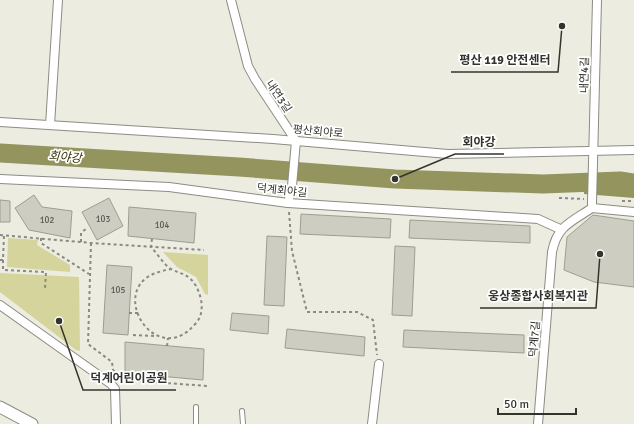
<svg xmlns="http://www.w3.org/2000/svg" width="634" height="424" viewBox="0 0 634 424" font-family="Signika,'Noto Sans KR',sans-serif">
  <rect width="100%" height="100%" fill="#ecece1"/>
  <!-- green -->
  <g fill="#d4d49c">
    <polygon points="8,238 38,240 37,245 70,265 70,272 7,267"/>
    <polygon points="163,252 208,255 208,295 205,294 196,277 177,267"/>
    <polygon points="0,273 79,277 80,351 76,350 0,292"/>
  </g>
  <!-- water -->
  <polygon fill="#94945e" points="584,178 634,178 634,198 584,194"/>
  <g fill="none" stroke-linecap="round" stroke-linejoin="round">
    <!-- river -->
    <polyline stroke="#94945e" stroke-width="19" points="0,153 239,167 395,179 543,184 620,181 634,183"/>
  </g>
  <!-- building -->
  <g fill="#cdcdc2" stroke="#9d9d92">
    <polygon points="34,195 42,207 72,211 70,238 29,230 15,208"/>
    <polygon points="109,198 123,226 97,240 82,212"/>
    <polygon points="0,200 10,201 10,222 0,222"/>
    <polygon points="129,207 196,213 194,243 128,236"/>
    <polygon points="301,214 391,219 390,238 300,234"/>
    <polygon points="593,215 634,221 634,287 594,282 564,270 567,237"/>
    <polygon points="410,220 530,226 530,243 409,238"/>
    <polygon points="267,236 287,237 284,306 264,305"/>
    <polygon points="395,246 415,247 412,316 392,315"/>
    <polygon points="107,265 132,267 128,335 103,333"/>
    <polygon points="232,313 269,316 268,334 230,330"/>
    <polygon points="287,329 365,337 364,356 285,348"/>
    <polygon points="404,330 524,335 524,353 403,347"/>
    <polygon points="125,342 204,349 203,380 125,373"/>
  </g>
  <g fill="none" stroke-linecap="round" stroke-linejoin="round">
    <defs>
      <g id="service">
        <polyline points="242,411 243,424"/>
        <polyline points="196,424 196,407"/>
      </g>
      <g id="minor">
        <polyline points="231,0 248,66 255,79 296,141 292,186 288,203"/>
        <polyline points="0,122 273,139 448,154 634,150"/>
        <polyline points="50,125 58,0"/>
        <polyline points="593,163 597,0"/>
        <polyline points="0,179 169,187 288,203 538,219 560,229"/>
        <polyline points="592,208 634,212"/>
        <polyline points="0,305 111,384 115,389 116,424"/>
        <polyline points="372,424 379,364"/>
        <path d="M 538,424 L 552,252 C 557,226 571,222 592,208 L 592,202"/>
      </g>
      <polyline id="tertiary" points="0,407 32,424"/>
    </defs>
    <!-- service casing -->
    <use href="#service" stroke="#8c8c82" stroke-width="6"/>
    <!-- minor casing -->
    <use href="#minor" stroke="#8c8c82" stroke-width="10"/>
    <!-- tertiary casing -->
    <use href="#tertiary" stroke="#8c8c82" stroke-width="13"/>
    <!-- path -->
    <g stroke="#8a8a82" stroke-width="2" stroke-dasharray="3 3" stroke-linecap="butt">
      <polyline points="559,198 584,199"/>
      <polyline points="622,201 634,201"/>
      <polyline points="289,212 292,251 307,312 357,312 373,320 377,355"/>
      <polyline points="0,235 91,243 204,250"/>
      <polyline points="41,238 41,243 89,274"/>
      <path d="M 152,239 L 151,247 C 157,253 164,265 171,269 C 182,275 188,273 196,286 C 202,297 205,313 196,323 C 160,367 115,304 145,279 C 152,273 162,271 171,269"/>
      <polyline points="81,242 81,233 87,228"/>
      <polyline points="91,243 88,344 112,362 113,370 124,380 208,386"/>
      <polyline points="0,260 3,260 4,235"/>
      <polyline points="3,260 3,270 46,272 45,288"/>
      <polyline points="129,313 138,313"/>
      <polyline points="133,335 155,336"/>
      <polyline points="167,346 168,338"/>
    </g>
    <!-- service -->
    <use href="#service" stroke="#fff" stroke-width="4"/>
    <!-- minor -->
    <use href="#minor" stroke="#fff" stroke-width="8"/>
    <!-- tertiary -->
    <use href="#tertiary" stroke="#fff" stroke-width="11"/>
    <defs>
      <polyline id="minor-bridge" points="592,202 593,163"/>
    </defs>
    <!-- minor-bridge casing -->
    <use href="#minor-bridge" stroke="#8c8c82" stroke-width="10" stroke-linecap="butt"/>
    <!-- minor-bridge -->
    <use href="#minor-bridge" stroke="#fff" stroke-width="8"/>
  </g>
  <g text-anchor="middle" stroke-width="3.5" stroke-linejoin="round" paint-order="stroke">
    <!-- number labels -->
    <g font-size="9" fill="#5a5a54">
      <text x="103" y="222">103</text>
      <text x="47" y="223">102</text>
      <text x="162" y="228">104</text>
      <text x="118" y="293">105</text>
    </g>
    <!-- street labels -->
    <g font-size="11" fill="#34342f" stroke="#fff">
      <text transform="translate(584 75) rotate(-89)" y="4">내연4길</text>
      <text transform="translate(279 96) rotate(56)" y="4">내연3길</text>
      <text transform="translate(318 131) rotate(5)" y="4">평산회야로</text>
      <text transform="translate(282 190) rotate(6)" y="4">덕계회야길</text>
      <text transform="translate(534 339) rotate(-85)" y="4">덕계7길</text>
    </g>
    <!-- water labels -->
    <g font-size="12" font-style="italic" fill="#363507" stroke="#fff">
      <text transform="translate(65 157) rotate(4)" y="4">회야강</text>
    </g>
  </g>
  <!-- callouts -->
  <path fill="none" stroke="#34342f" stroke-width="1.5" d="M562 26L558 72H451M395 179L455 154H504M600 254L596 308H480M59 321L83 390H176"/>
  <g fill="#34342f" stroke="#fff" stroke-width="1.5">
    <circle cx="562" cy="26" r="4"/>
    <circle cx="395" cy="179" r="4"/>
    <circle cx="600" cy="254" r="4"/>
    <circle cx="59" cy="321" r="4"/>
  </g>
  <g font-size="12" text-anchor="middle" font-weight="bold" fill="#34342f" stroke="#fff" stroke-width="3.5" stroke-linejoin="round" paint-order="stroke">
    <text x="505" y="64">평산 119 안전센터</text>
    <text x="479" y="146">회야강</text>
    <text x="538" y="300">웅상종합사회복지관</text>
    <text x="129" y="382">덕계어린이공원</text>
  </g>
  <!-- scale -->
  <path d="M498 408v6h78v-6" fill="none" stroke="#34342f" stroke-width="2"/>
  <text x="504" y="408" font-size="12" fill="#34342f" stroke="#ffffff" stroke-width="3" paint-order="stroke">50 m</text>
</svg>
